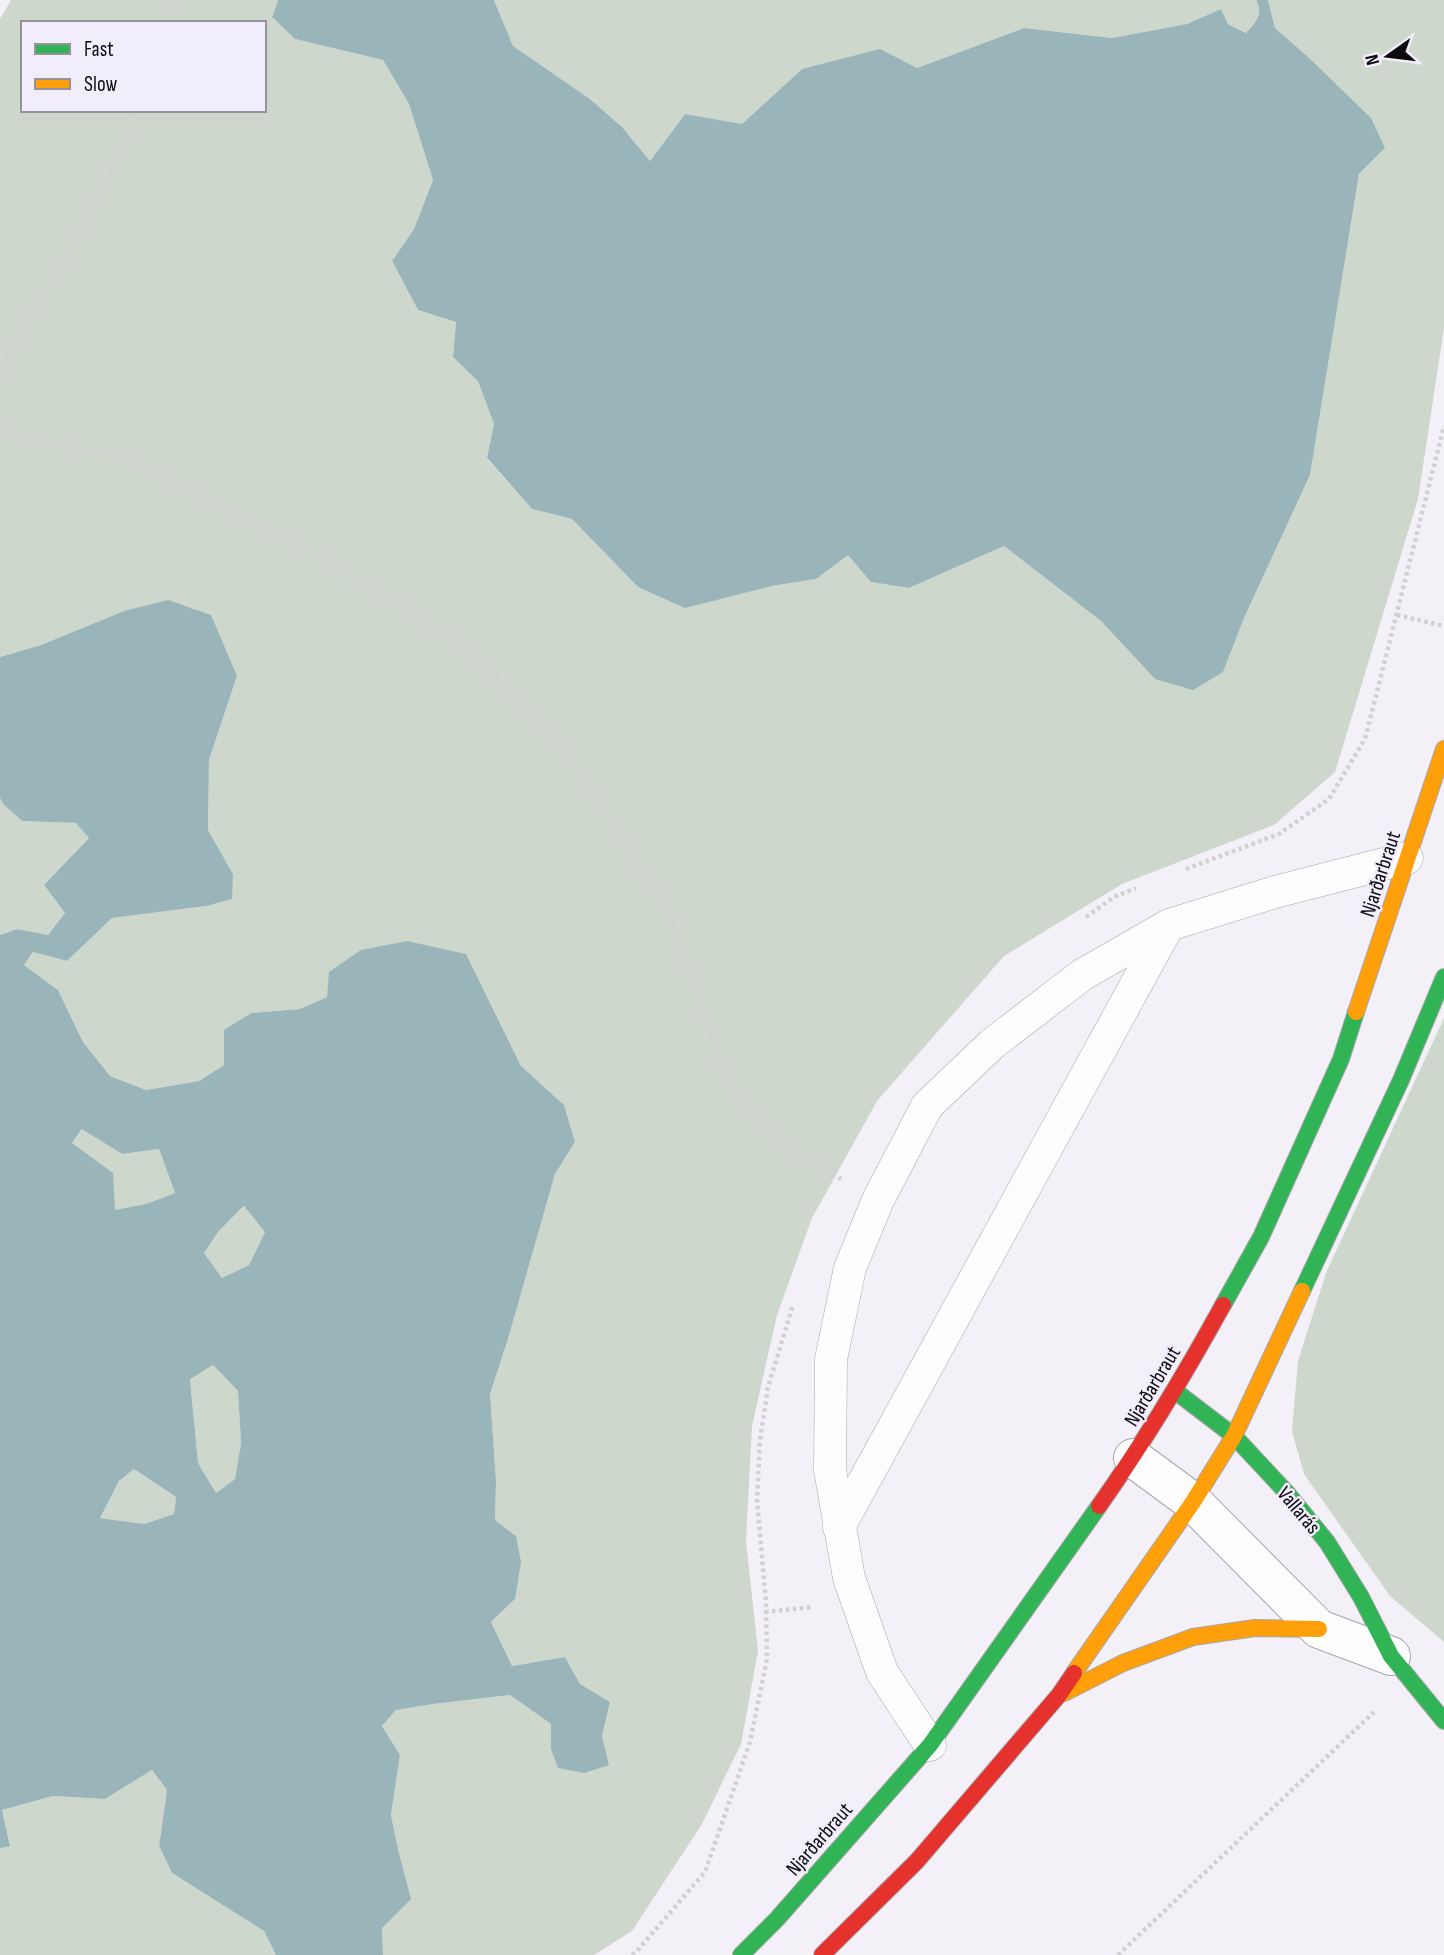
<svg xmlns="http://www.w3.org/2000/svg" width="1444" height="1955" viewBox="0 0 1444 1955" font-family="'Sofia Sans Condensed',sans-serif">
  <rect width="100%" height="100%" fill="#f3f0f7"/>
  <!-- green -->
  <g fill="#ced7cc" fill-rule="evenodd">
    <path d="M 11,0 L 278,0 L 272,17 L 295,39 L 383,60 L 409,104 L 433,180 L 414,229 L 392,261 L 418,310 L 456,322 L 453,357 L 478,380 L 494,424 L 487,459 L 532,509 L 572,519 L 638,587 L 772,586 L 816,579 L 848,554 L 871,582 L 909,588 L 1004,546 L 1101,621 L 1155,679 L 1223,672 L 1244,618 L 1310,475 L 1359,174 L 1385,148 L 1307,56 L 1275,28 L 1268,0 L 1444,0 L 1444,328 L 1418,499 L 1335,772 L 1274,825 L 1122,884 L 1004,956 L 877,1101 L 812,1218 L 777,1315 L 752,1426 L 746,1541 L 758,1651 L 741,1744 L 702,1824 L 632,1931 L 594,1955 L 383,1955 L 382,1928 L 399,1854 L 391,1815 L 400,1755 L 382,1726 L 396,1710 L 433,1704 L 510,1695 L 551,1724 L 551,1749 L 609,1765 L 602,1736 L 610,1702 L 580,1684 L 565,1657 L 512,1666 L 491,1622 L 515,1599 L 516,1536 L 495,1520 L 496,1481 L 490,1394 L 508,1339 L 555,1174 L 575,1142 L 564,1105 L 521,1066 L 466,954 L 330,972 L 327,997 L 300,1009 L 251,1013 L 225,1030 L 224,1065 L 199,1081 L 146,1090 L 110,1076 L 83,1042 L 58,990 L 24,965 L 33,952 L 67,961 L 112,918 L 206,906 L 233,874 L 208,830 L 209,760 L 237,676 L 124,611 L 41,645 L 0,657 L 0,19 ZM 23,23 L 264,23 L 264,110 L 23,110 Z"/>
    <polygon points="494,0 1256,0 1260,7 1257,22 1247,33 1228,24 1221,9 1187,24 1112,38 1024,28 917,68 802,69 742,124 685,114 650,161 622,127 590,99 513,46"/>
    <polygon points="0,798 3,804 22,821 76,823 89,838 44,885 65,913 48,935 17,929 0,935"/>
    <polygon points="1444,1018 1444,1642 1390,1596 1304,1474 1292,1431 1298,1361 1326,1273"/>
    <polygon points="83,1129 122,1154 159,1149 175,1193 146,1204 115,1211 72,1143"/>
    <polygon points="245,1206 265,1232 249,1265 222,1278 204,1253 218,1232"/>
    <polygon points="213,1365 238,1391 241,1443 235,1479 216,1493 198,1463 190,1378"/>
    <polygon points="134,1469 176,1497 174,1514 144,1524 100,1518 119,1481"/>
    <polygon points="152,1770 167,1790 159,1846 172,1873 264,1931 276,1955 0,1955 0,1848 10,1845 2,1810 53,1796 105,1799"/>
  </g>
  <!-- water -->
  <g fill="#99b5ba" fill-rule="evenodd">
    <path d="M 278,0 L 494,0 L 513,46 L 590,99 L 622,127 L 650,161 L 685,114 L 742,124 L 802,69 L 880,49 L 917,68 L 1024,28 L 1112,38 L 1187,24 L 1221,9 L 1228,24 L 1246,33 C 1256,23 1264,13 1256,0 L 1268,0 L 1275,28 L 1307,56 L 1371,118 L 1385,148 L 1359,174 L 1310,475 L 1244,618 L 1223,672 L 1193,690 L 1155,679 L 1101,621 L 1004,546 L 909,588 L 871,582 L 848,555 L 816,579 L 772,586 L 685,608 L 638,587 L 572,519 L 532,509 L 487,458 L 494,424 L 478,381 L 453,357 L 456,322 L 418,310 L 392,261 L 414,229 L 433,180 L 409,104 L 383,60 L 295,39 L 272,17 Z"/>
    <path d="M 168,600 L 211,615 L 237,676 L 209,760 L 208,830 L 233,874 L 232,899 L 206,906 L 112,918 L 67,961 L 33,952 L 24,965 L 58,990 L 83,1042 L 110,1076 L 146,1090 L 199,1081 L 224,1065 L 224,1030 L 251,1013 L 300,1009 L 327,997 L 329,972 L 361,950 L 407,941 L 466,954 L 521,1066 L 564,1105 L 575,1142 L 555,1174 L 508,1339 L 490,1394 L 496,1481 L 495,1520 L 516,1536 L 521,1562 L 515,1599 L 491,1622 L 512,1666 L 565,1657 L 580,1684 L 610,1702 L 602,1736 L 609,1765 L 584,1773 L 558,1768 L 551,1749 L 551,1724 L 510,1695 L 433,1704 L 396,1710 L 382,1726 L 400,1755 L 391,1815 L 399,1854 L 411,1899 L 382,1928 L 383,1955 L 276,1955 L 264,1931 L 172,1873 L 159,1846 L 167,1790 L 152,1770 L 105,1799 L 53,1796 L 2,1810 L 10,1846 L 0,1848 L 0,935 L 17,929 L 48,935 L 65,913 L 44,885 L 89,838 L 76,823 L 22,821 L 3,804 L 0,798 L 0,657 L 41,645 L 124,611 ZM 82,1129 L 122,1154 L 159,1149 L 175,1193 L 146,1204 L 115,1210 L 113,1173 L 72,1143 ZM 244,1206 L 265,1232 L 249,1265 L 222,1278 L 204,1253 L 218,1232 ZM 213,1365 L 238,1391 L 241,1443 L 235,1479 L 216,1493 L 198,1463 L 190,1379 ZM 134,1469 L 176,1497 L 174,1514 L 144,1524 L 100,1518 L 119,1481 Z"/>
  </g>
  <g fill="none" stroke-linecap="round" stroke-linejoin="round">
    <defs>
      <g id="lane">
        <polyline points="839,1527 1168,926"/>
        <polyline points="930,1745 882,1672 849,1578 830,1470 831,1359 850,1268 878,1200 927,1106 992,1044 1082,975 1169,925 1275,892 1407,858"/>
      </g>
      <polyline id="street" points="1133,1458 1193,1502 1319,1629 1391,1656"/>
      <g id="fast">
        <polyline points="1302,1291 1401,1080 1444,977"/>
        <polyline points="1223,1305 1261,1237 1341,1059 1356,1012"/>
        <polyline points="1175,1391 1234,1436 1287,1493 1327,1542 1361,1597 1391,1656 1444,1721"/>
        <polyline points="741,1955 777,1919 930,1745 1099,1506"/>
      </g>
      <g id="slow">
        <polyline points="1356,1012 1444,749"/>
        <polyline points="1074,1673 1193,1502 1234,1436 1302,1291"/>
        <polyline points="1064,1693 1123,1663 1193,1637 1255,1628 1319,1629"/>
      </g>
      <g id="jam">
        <path d="M 1099,1506 C 1145,1441 1185,1374 1223,1305"/>
        <polyline points="822,1955 917,1861 1059,1695 1074,1673"/>
      </g>
    </defs>
    <!-- lane casing -->
    <use href="#lane" stroke="#a8a6ab" stroke-width="33"/>
    <!-- street casing -->
    <use href="#street" stroke="#a8a6ab" stroke-width="40"/>
    <!-- fast casing -->
    <use href="#fast" stroke="#a8a6ab" stroke-width="18"/>
    <!-- slow casing -->
    <use href="#slow" stroke="#a8a6ab" stroke-width="18"/>
    <!-- jam casing -->
    <use href="#jam" stroke="#a8a6ab" stroke-width="18"/>
    <!-- path -->
    <g stroke="#d1d1d2" stroke-width="4.5" stroke-dasharray="3.5 3.5" stroke-linecap="butt">
      <polyline points="172,23 183,0"/>
      <polyline points="0,371 106,190 137,110"/>
      <polyline points="0,430 22,438 114,455 280,533 472,652 563,750 629,847 665,907 711,1029 721,1069 736,1099 786,1149 841,1179"/>
      <polyline points="1397,615 1444,626"/>
      <polyline points="1186,869 1279,834 1329,799 1365,739 1444,426"/>
      <polyline points="1086,917 1114,897 1136,888"/>
      <polyline points="765,1612 813,1607"/>
      <polyline points="632,1955 637,1951 705,1872 750,1742 767,1659 766,1602 757,1500 760,1440 768,1387 793,1305"/>
      <polyline points="1118,1955 1374,1712"/>
    </g>
    <!-- lane -->
    <use href="#lane" stroke="#fdfdfe" stroke-width="32"/>
    <!-- street -->
    <use href="#street" stroke="#fdfdfe" stroke-width="38"/>
    <!-- fast -->
    <use href="#fast" stroke="#30b455" stroke-width="16"/>
    <!-- slow -->
    <use href="#slow" stroke="#ff9f0a" stroke-width="16"/>
    <!-- jam -->
    <use href="#jam" stroke="#e5322d" stroke-width="16"/>
  </g>
  <g text-anchor="middle" stroke-width="5" stroke-linejoin="round" paint-order="stroke">
    <!-- street labels -->
    <g font-size="21" fill="#0c0a0f" stroke="#f2edfa">
      <text transform="translate(1380 874) rotate(-72)" y="7">Njarðarbraut</text>
      <text transform="translate(1152 1386) rotate(-59)" y="7">Njarðarbraut</text>
      <text transform="translate(1299 1510) rotate(50)" y="7">Vallarás</text>
      <text transform="translate(819 1839) rotate(-49)" y="7">Njarðarbraut</text>
    </g>
  </g>
  <!-- legend -->
  <rect x="21" y="21" width="245" height="91" fill="#f2edfa" stroke="#96929c" stroke-width="2"/>
  <rect x="35" y="44" width="35" height="10" fill="#30b455" stroke="#96929c" stroke-width="2"/>
  <text x="84" y="56" font-size="21" fill="#0c0a0f">Fast</text>
  <rect x="35" y="79" width="35" height="10" fill="#ff9f0a" stroke="#96929c" stroke-width="2"/>
  <text x="84" y="91" font-size="21" fill="#0c0a0f">Slow</text>
  <!-- north arrow -->
  <g transform="translate(1388 56) rotate(256)" stroke="#f2edfa" stroke-width="5" paint-order="stroke">
  <path d="M0-5L12 26L0 18L-12 26Z" fill="#0c0a0f"/>
  <text y="-10" font-size="19" font-weight="bold" text-anchor="middle" fill="#0c0a0f">N</text>
  </g>
</svg>
